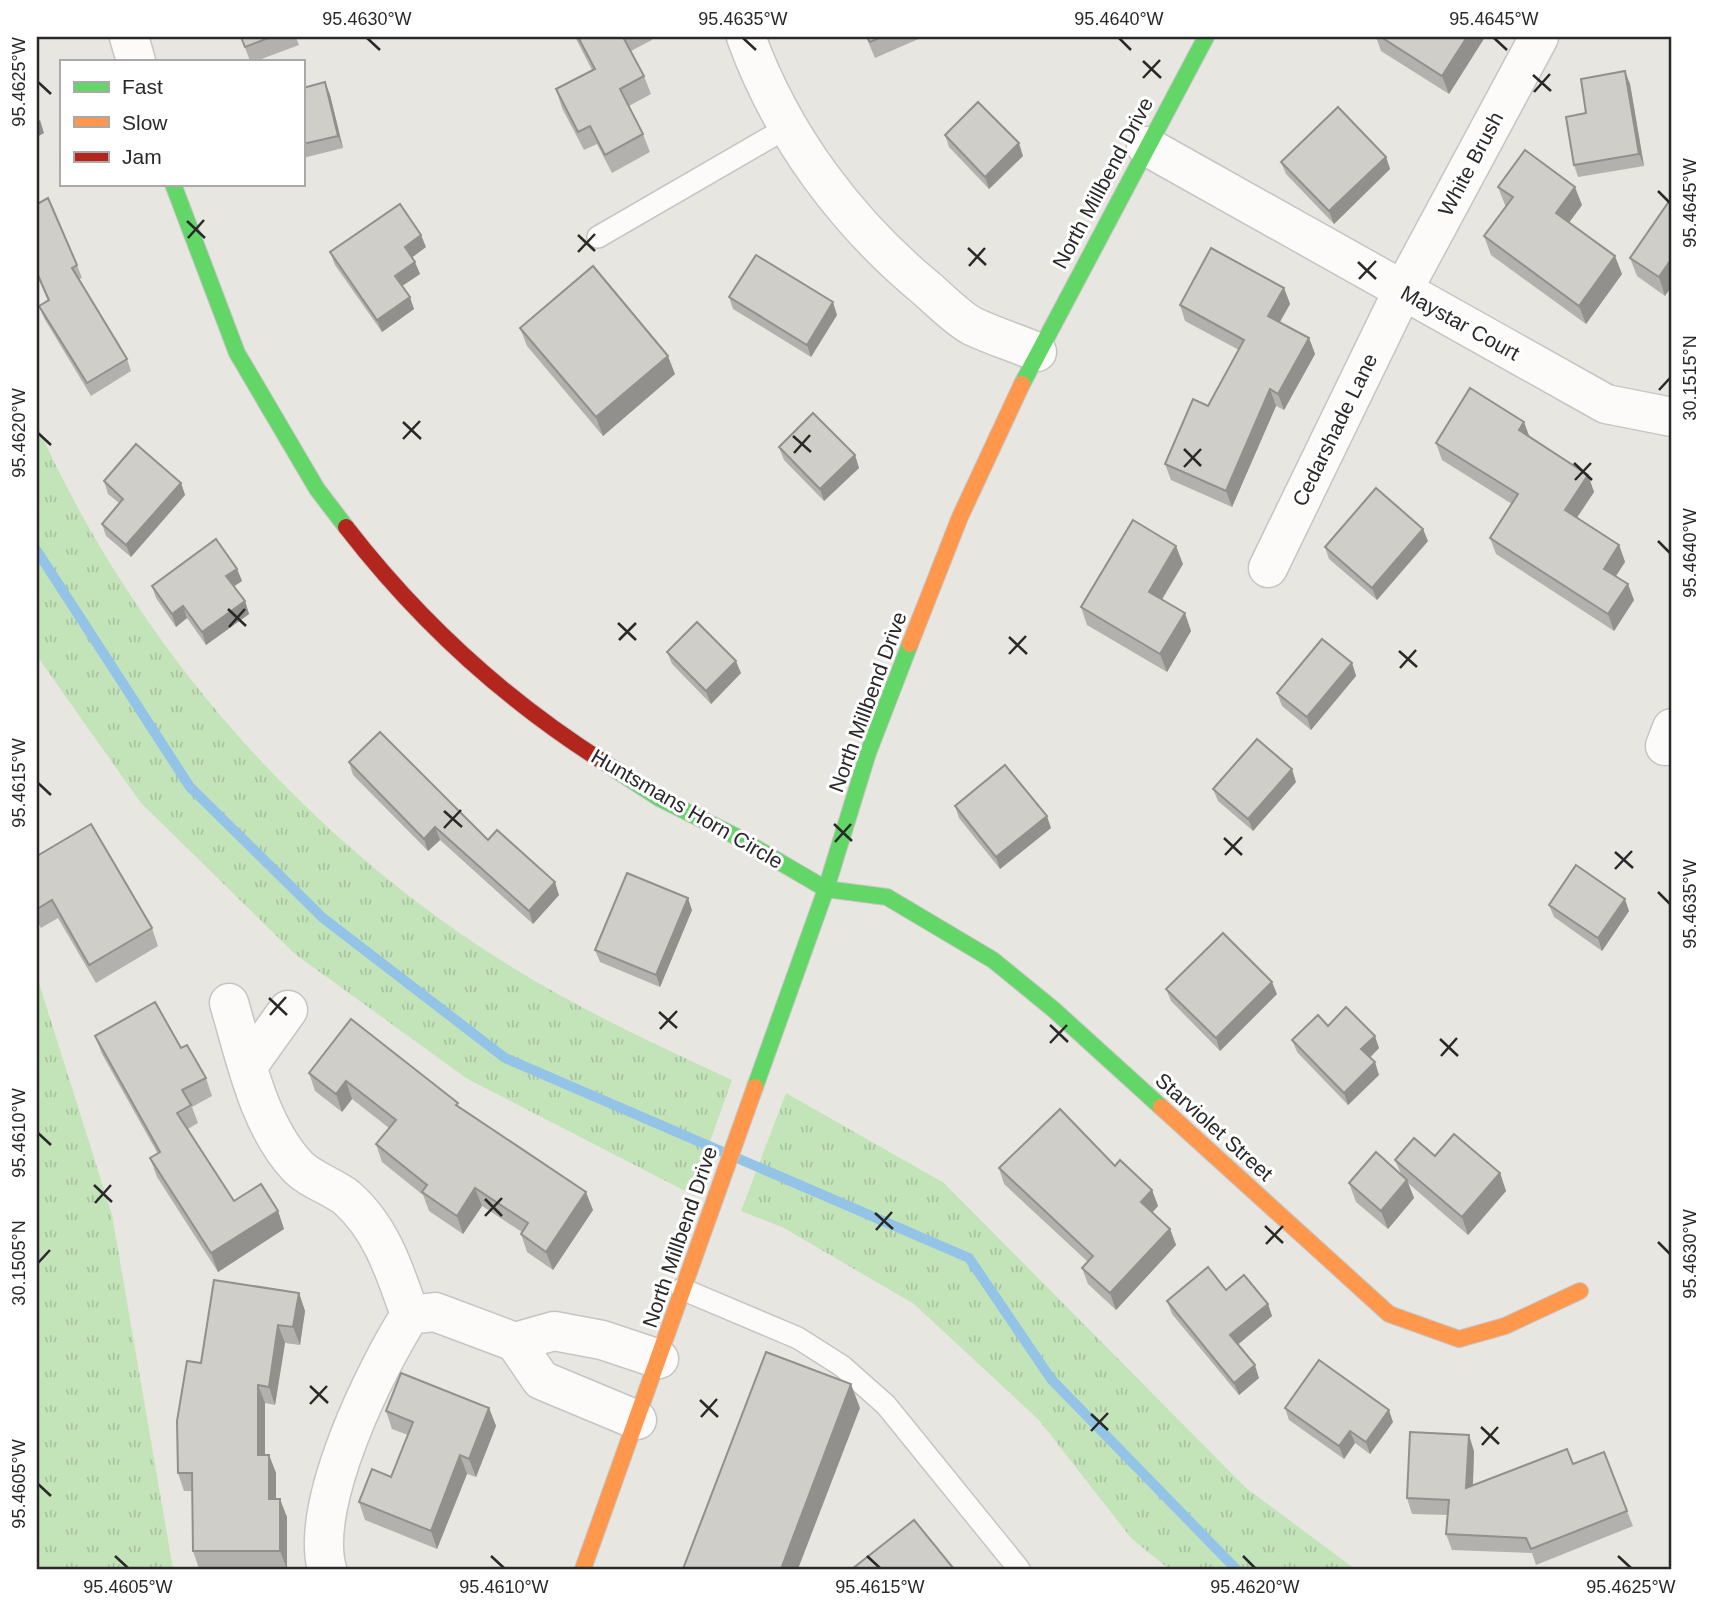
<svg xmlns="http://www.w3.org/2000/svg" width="1709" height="1606" viewBox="0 0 1709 1606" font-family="Helvetica,sans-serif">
  <defs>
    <pattern id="grass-tufts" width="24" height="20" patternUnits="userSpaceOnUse" patternTransform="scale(1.75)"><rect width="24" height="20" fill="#c3e3b9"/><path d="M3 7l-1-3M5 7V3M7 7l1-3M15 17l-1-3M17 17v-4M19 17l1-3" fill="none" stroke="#a8c39f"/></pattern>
  </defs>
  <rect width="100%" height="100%" fill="#e8e6e0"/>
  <!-- grass -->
  <g fill="url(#grass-tufts)">
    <path d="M 37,425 C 134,643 301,834 502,961 C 574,1007 654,1044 732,1080 L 691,1194 L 466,1078 L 295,954 L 141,803 L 37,656 Z"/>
    <polygon points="37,977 112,1215 173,1569 37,1569"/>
    <polygon points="786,1093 944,1183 1246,1488 1355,1569 1169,1569 1131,1538 1039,1420 914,1304 784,1228 741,1211"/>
  </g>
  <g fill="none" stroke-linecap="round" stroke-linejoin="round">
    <!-- stream -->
    <polyline stroke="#94c3e8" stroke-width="10" points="37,551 190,787 323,918 505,1058 969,1258 1051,1379 1236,1569"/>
    <defs>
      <g id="lane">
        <polyline points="598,237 788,127"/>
        <polyline points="682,1289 798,1338 842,1366 886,1405 1019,1569"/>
      </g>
      <g id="street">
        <polyline points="129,37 136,61"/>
        <path d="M 746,37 C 782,136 846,222 927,289 C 941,301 956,317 972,326 C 993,336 1016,343 1037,352"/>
        <polyline points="1146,146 1606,404 1672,417"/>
        <polyline points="1268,568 1402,292 1539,37"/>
        <polyline points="1665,746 1672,728"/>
        <path d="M 229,1003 C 245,1056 258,1124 297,1166 C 310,1180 332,1186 347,1198 C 382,1229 395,1272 410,1315"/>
        <polyline points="248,1066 288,1010"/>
        <polyline points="515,1342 541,1380 637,1420"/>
        <path d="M 327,1569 C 309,1504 375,1370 410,1315 L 435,1312 L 515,1342 L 554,1331 L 602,1340 L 659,1359"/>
      </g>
      <g id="fast">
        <polyline points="173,184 237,353 317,489 346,527"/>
        <polyline points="1022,384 1206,37"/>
        <polyline points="605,763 659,798 737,837 826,889 887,897 993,960 1053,1009 1161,1107"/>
        <polyline points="755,1087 826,889 868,753 910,644"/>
      </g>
      <g id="slow">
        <polyline points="910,644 960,517 1022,384"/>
        <polyline points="1161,1107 1389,1314 1459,1339 1505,1326 1580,1291"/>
        <polyline points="583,1569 755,1087"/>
      </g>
      <path id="jam" d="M 346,527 C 418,620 505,700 605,763"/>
    </defs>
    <!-- lane casing -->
    <use href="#lane" stroke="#c6c5c5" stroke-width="24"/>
    <!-- street casing -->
    <use href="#street" stroke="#c6c5c5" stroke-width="41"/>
    <!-- fast casing -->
    <use href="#fast" stroke="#c6c5c5" stroke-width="18"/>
    <!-- slow casing -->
    <use href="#slow" stroke="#c6c5c5" stroke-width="18"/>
    <!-- jam casing -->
    <use href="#jam" stroke="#c6c5c5" stroke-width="18"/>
    <!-- lane -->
    <use href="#lane" stroke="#fcfbfa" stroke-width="21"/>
    <!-- street -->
    <use href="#street" stroke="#fcfbfa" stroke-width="38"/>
    <!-- fast -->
    <use href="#fast" stroke="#63d668" stroke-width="16"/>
    <!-- slow -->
    <use href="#slow" stroke="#ff974d" stroke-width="16"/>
    <!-- jam -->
    <use href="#jam" stroke="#b3261e" stroke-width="16"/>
  </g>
  <!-- wall -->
  <g fill="#b2b1ad">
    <polygon points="241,37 296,37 299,45 256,61 250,61"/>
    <polygon points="575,37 651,37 652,40 631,51 644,76 651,94 629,106 643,134 650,152 612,173 597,144 584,150 562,108 556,89 592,70"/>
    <polygon points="866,37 923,37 875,58"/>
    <polygon points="1376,37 1485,37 1449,94 1381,51"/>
    <polygon points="325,82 330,95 343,148 303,158 303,88"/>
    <polygon points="1630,84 1644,166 1578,177 1574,165 1586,113"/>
    <polygon points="945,135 1023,156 989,189 949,147"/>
    <polygon points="1386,157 1390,169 1334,224 1286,174 1281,162"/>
    <polygon points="1498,187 1582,205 1569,222 1622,274 1586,324 1491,255 1484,236 1506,206 1505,205"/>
    <polygon points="1672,197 1665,296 1637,276 1630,258"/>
    <polygon points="37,204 77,265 82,278 79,279 127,359 131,371 91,396 44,318 39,306 48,301 37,275"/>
    <polygon points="426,247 412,257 420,274 402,286 414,309 382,332 335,265 330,252"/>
    <polygon points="1284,288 1290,304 1280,322 1309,338 1315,354 1284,410 1276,406 1232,507 1171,480 1165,464 1208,406 1239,350 1185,321 1180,305"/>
    <polygon points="729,297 837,315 811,357 733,309"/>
    <polygon points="520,328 675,374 603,436 527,346"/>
    <polygon points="1530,437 1588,475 1594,492 1577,518 1619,545 1625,562 1616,576 1634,600 1614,631 1496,554 1490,538 1512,504 1442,460 1436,443"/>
    <polygon points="779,447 855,455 859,468 824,501 784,460"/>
    <polygon points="104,481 181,483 185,495 131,557 106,536 102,524 119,503 108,494"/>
    <polygon points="1428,541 1377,600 1329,559 1325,547"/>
    <polygon points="1183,564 1162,600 1191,631 1167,672 1087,625 1081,607"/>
    <polygon points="237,569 242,581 234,586 245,601 249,614 206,645 187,618 176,627 156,598 152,586"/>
    <polygon points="667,652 741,673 711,704 672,664"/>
    <polygon points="1352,663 1356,676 1311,730 1282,706 1277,693"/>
    <polygon points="349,762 488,840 559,895 533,924 440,840 428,851 353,775"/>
    <polygon points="1296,782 1253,831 1218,801 1213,789"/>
    <polygon points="955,806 1051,828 1000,869 959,818"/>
    <polygon points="37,856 152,928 158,946 96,983 58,918 41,928 37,921"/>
    <polygon points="1549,905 1629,911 1602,951 1554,917"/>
    <polygon points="692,910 660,987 600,962 595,950"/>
    <polygon points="1166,989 1277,994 1220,1051 1171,1001"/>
    <polygon points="1328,1026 1379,1048 1370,1058 1379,1075 1348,1105 1297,1052 1292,1040"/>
    <polygon points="95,1036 181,1048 206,1078 212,1096 192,1107 198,1123 188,1129 234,1201 278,1211 284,1229 218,1272 157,1177 150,1158 158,1154 102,1054"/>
    <polygon points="309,1073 460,1107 593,1210 553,1270 527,1252 521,1234 522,1232 482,1206 463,1234 429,1211 423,1195 382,1162 376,1144 389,1128 352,1099 342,1112 315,1091"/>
    <polygon points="1435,1156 1500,1173 1506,1191 1468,1235 1408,1183 1414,1198 1388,1229 1356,1202 1349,1183 1401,1174 1395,1160"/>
    <polygon points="1115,1166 1152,1190 1158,1206 1152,1213 1170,1229 1176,1245 1116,1310 1088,1284 1082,1268 1088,1262 1004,1184 999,1168"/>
    <polygon points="1226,1290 1268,1304 1272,1316 1238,1344 1259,1378 1239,1395 1172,1314 1167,1301"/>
    <polygon points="299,1293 305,1311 300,1345 285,1343 275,1405 265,1403 265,1455 269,1455 276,1473 276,1499 287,1517 287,1569 199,1569 193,1551 193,1491 184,1491 178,1473 201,1363"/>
    <polygon points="489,1408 496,1426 476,1477 467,1474 437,1549 365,1520 359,1502 391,1477 408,1435 392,1429 386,1411"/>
    <polygon points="1285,1408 1393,1422 1370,1454 1355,1443 1344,1459 1289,1420"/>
    <polygon points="1474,1451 1473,1486 1573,1464 1627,1511 1633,1526 1536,1565 1532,1553 1452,1550 1446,1534 1448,1515 1412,1514 1407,1498"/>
  </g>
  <!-- shaded-wall -->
  <g fill="#91908d">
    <polygon points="1467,37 1485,37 1449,94 1442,76"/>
    <polygon points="1625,71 1630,84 1644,166 1639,154"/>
    <polygon points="325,82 330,95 343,148 338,136"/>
    <polygon points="40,120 44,133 37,137 37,122"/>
    <polygon points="1019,143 1023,156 989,189 985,177"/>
    <polygon points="1386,157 1390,169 1334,224 1329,211"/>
    <polygon points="1575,187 1582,205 1563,231 1556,213"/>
    <polygon points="421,235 426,247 410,259 405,247"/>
    <polygon points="1615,256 1622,274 1586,324 1579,306"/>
    <polygon points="1672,258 1672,286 1665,296 1659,277"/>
    <polygon points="415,262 420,274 399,288 395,276"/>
    <polygon points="1284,288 1290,304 1274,332 1268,316"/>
    <polygon points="410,297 414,309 382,332 377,320"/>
    <polygon points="833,302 837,315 811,357 807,345"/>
    <polygon points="1309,338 1315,354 1284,410 1278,394"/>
    <polygon points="668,356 675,374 603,436 596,417"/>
    <polygon points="1270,389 1276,406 1232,507 1226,491"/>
    <polygon points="1524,422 1530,438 1519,430"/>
    <polygon points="855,455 859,468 824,501 820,489"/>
    <polygon points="1588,475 1594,492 1571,526 1565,510"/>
    <polygon points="181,483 185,495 131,557 126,545"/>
    <polygon points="1423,529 1428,541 1377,600 1372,588"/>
    <polygon points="1619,545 1625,562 1610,585 1604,569"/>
    <polygon points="1176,546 1183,564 1155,610 1149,592"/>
    <polygon points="237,569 242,581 230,589 226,576"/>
    <polygon points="1628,584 1634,600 1614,631 1608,614"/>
    <polygon points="245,601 249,614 206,645 202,632"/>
    <polygon points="183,606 187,618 176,627 172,614"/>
    <polygon points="1185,613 1191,631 1167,672 1160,654"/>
    <polygon points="736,661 741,673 711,704 706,691"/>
    <polygon points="1352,663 1356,676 1311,730 1307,717"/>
    <polygon points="1292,769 1296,782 1253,831 1248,819"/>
    <polygon points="1047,816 1051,828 1000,869 996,857"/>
    <polygon points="435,827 440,840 428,851 424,839"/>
    <polygon points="555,882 559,895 533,924 529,911"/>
    <polygon points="688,898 692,910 660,987 656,975"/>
    <polygon points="1625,899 1629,911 1602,951 1598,938"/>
    <polygon points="1272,982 1277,994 1220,1051 1216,1038"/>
    <polygon points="1375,1036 1379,1048 1366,1061 1361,1049"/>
    <polygon points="1375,1062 1379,1075 1348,1105 1344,1093"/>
    <polygon points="346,1081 352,1099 342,1112 336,1094"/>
    <polygon points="1500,1173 1506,1191 1468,1235 1462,1217"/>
    <polygon points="1407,1180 1414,1198 1388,1229 1381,1211"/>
    <polygon points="475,1188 482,1206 463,1234 457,1216"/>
    <polygon points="1152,1190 1158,1206 1147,1218 1141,1202"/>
    <polygon points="586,1192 593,1210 553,1270 546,1252"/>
    <polygon points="278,1211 284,1229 218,1272 211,1253"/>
    <polygon points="1170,1229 1176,1245 1116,1310 1110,1293"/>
    <polygon points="299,1293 305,1311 300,1345 293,1327"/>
    <polygon points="1268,1304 1272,1316 1235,1347 1230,1335"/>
    <polygon points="278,1325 285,1343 275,1405 269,1387"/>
    <polygon points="1255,1365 1259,1378 1239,1395 1234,1383"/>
    <polygon points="851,1384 860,1408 798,1569 781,1569"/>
    <polygon points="258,1385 265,1403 265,1473 258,1455"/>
    <polygon points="489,1408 496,1426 476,1477 469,1459"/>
    <polygon points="1389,1410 1393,1422 1370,1454 1366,1442"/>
    <polygon points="1350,1431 1355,1443 1344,1459 1339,1446"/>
    <polygon points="1469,1435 1474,1451 1472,1504 1466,1488"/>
    <polygon points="269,1455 276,1473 276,1518 269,1499"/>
    <polygon points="460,1455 467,1474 437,1549 431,1531"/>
    <polygon points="280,1499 287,1517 287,1569 280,1551"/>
  </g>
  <!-- building -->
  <g fill="#cfcec9" stroke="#91908d" stroke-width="2">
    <polygon points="241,37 271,37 245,47"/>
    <polygon points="578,37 623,37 644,76 620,89 643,134 605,155 590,126 578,132 556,89 595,69"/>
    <polygon points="867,37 881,37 870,42"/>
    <polygon points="1381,37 1467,37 1442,76"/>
    <polygon points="1625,71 1639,154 1574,165 1566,117 1586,113 1581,79"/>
    <polygon points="325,82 338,136 303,144 303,88"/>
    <polygon points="978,102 1019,143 985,177 945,135"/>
    <polygon points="1338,107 1386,157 1329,211 1281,162"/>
    <polygon points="1525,150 1575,187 1556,213 1615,256 1579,306 1484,236 1513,197 1498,187"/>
    <polygon points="1672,197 1672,258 1659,277 1630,258"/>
    <polygon points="48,198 77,265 72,268 127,359 87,383 39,306 49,300 37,273 37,204"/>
    <polygon points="400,204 421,235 405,247 415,262 395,276 410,297 377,320 330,252"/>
    <polygon points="1211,248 1284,288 1268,316 1309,338 1278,394 1270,389 1226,491 1165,464 1193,399 1208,406 1244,340 1180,305"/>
    <polygon points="756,255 833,302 807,345 729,297"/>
    <polygon points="593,266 668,356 596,417 520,328"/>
    <polygon points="1470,388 1524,422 1519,430 1588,475 1565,510 1619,545 1604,569 1628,584 1608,614 1490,538 1518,494 1436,443"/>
    <polygon points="813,413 855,455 820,489 779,447"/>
    <polygon points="136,444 181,483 126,545 102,524 123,499 104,481"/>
    <polygon points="1376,488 1423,529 1372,588 1325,547"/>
    <polygon points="1133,520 1176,546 1149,592 1185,613 1160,654 1081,607"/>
    <polygon points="216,539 237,569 226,576 245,601 202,632 183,606 172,614 152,586"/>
    <polygon points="697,622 736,661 706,691 667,652"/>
    <polygon points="1322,639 1352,663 1307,717 1277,693"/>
    <polygon points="380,732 488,840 497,830 555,882 529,911 435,827 424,839 349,762"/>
    <polygon points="1257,739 1292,769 1248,819 1213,789"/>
    <polygon points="1005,765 1047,816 996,857 955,806"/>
    <polygon points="91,824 152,928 89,965 52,900 37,909 37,856"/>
    <polygon points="1576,865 1625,899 1598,938 1549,905"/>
    <polygon points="627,873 688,898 656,975 595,950"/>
    <polygon points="1223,933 1272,982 1216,1038 1166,989"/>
    <polygon points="155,1002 181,1048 187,1045 206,1078 182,1090 191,1105 177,1113 234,1201 261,1184 278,1211 211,1253 150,1158 160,1152 95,1036"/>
    <polygon points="1346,1007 1375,1036 1361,1049 1375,1062 1344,1093 1292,1040 1318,1015 1328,1026"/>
    <polygon points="351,1019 458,1103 456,1105 586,1192 546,1252 521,1234 528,1223 475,1188 457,1216 422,1192 427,1185 376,1144 396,1120 346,1081 336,1094 309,1073"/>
    <polygon points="1060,1109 1115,1166 1120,1160 1152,1190 1141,1202 1170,1229 1110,1293 1082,1268 1093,1256 999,1168"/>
    <polygon points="1454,1134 1500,1173 1462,1217 1395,1160 1414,1138 1435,1156"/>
    <polygon points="1376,1152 1407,1180 1381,1211 1349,1183"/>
    <polygon points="1208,1267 1226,1290 1244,1275 1268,1304 1230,1335 1255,1365 1234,1383 1167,1301"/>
    <polygon points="214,1280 299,1293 293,1327 278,1325 269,1387 258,1385 258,1455 269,1455 269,1499 280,1499 280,1551 193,1551 192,1473 178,1473 177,1421 187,1361 201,1363"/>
    <polygon points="766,1352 851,1384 781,1569 683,1569"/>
    <polygon points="1319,1360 1389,1410 1366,1442 1350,1431 1339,1446 1285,1408"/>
    <polygon points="401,1373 489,1408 469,1459 460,1455 431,1531 359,1502 372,1469 391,1477 413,1422 386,1411"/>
    <polygon points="1410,1432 1469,1435 1466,1488 1567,1449 1573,1464 1604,1452 1627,1511 1531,1549 1526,1538 1446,1534 1449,1500 1407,1498"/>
    <polygon points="914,1520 954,1569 852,1569"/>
  </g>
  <!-- ticks -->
  <path fill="none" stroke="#292929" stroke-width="2.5" d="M 367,38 L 380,50M 743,38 L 756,50M 1119,38 L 1131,50M 1494,38 L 1507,50M 1143,61 L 1161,78M 1533,75 L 1551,91M 1143,78 L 1160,60M 38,82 L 51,94M 1534,92 L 1550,74M 1658,191 L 1670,203M 187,221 L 205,238M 578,235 L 595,251M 188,238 L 204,220M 968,248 L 986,265M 578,252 L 595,234M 1358,262 L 1376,279M 969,266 L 985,248M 1359,279 L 1376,261M 1659,390 L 1670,378M 403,422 L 421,439M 38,433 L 51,445M 793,436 L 811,452M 403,439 L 420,421M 1184,449 L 1201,466M 794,453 L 810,435M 1574,463 L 1592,480M 1184,467 L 1201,449M 1575,480 L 1591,463M 1658,541 L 1670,553M 228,609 L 246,626M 618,623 L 636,640M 229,627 L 245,609M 1009,637 L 1027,654M 619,640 L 636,623M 1399,651 L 1417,667M 1009,654 L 1026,636M 1400,668 L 1416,650M 38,783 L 51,795M 444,811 L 462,827M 834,824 L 852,841M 444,828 L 461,810M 1224,838 L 1242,855M 835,842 L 851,824M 1615,852 L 1633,868M 1225,855 L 1242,837M 1615,869 L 1632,851M 1658,892 L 1670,904M 269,998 L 287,1015M 659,1012 L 677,1028M 270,1015 L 286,997M 1050,1025 L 1068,1042M 660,1029 L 677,1011M 1440,1039 L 1458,1056M 1050,1043 L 1067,1025M 1441,1056 L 1457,1038M 38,1133 L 51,1145M 94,1185 L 112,1202M 485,1199 L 502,1216M 95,1203 L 111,1185M 875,1213 L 893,1229M 485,1216 L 502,1198M 1265,1226 L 1283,1243M 876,1230 L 892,1212M 1658,1242 L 1670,1254M 1266,1244 L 1283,1226M 38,1263 L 50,1250M 310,1386 L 328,1403M 700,1400 L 718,1417M 310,1404 L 327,1386M 1091,1414 L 1108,1430M 701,1417 L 717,1399M 1481,1427 L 1499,1444M 1091,1431 L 1108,1413M 1482,1445 L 1498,1427M 38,1484 L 51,1496M 115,1556 L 128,1568M 491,1556 L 504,1568M 867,1556 L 880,1568M 1243,1556 L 1255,1568M 1618,1556 L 1631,1568"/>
  <g text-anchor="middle" stroke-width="6" stroke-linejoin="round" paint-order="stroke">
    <!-- street labels -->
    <g font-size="21" fill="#292929" stroke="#fff">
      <text transform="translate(1471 164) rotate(-62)" y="7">White Brush</text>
      <text transform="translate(1103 183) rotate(-62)" y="7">North Millbend Drive</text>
      <text transform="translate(1460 323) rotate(29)" y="7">Maystar Court</text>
      <text transform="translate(1335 430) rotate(-64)" y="7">Cedarshade Lane</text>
      <text transform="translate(868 702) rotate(-70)" y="7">North Millbend Drive</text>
      <text transform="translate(687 809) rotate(30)" y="7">Huntsmans Horn Circle</text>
      <text transform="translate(1214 1127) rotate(42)" y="7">Starviolet Street</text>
      <text transform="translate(680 1237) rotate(-71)" y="7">North Millbend Drive</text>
    </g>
  </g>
  <!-- border -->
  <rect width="1709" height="1606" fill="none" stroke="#ffffff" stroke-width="77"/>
  <!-- legend -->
  <rect x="60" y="60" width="245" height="126" fill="#ffffff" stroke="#a9a9a9" stroke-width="2"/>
  <rect x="74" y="82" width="35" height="10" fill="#63d668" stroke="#a9a9a9" stroke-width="2"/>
  <text x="122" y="94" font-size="21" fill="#292929">Fast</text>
  <rect x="74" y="117" width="35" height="10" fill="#ff974d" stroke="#a9a9a9" stroke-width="2"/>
  <text x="122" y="130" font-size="21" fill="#292929">Slow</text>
  <rect x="74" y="152" width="35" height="10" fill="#b3261e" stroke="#a9a9a9" stroke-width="2"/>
  <text x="122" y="164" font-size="21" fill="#292929">Jam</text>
  <rect x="38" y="38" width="1632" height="1530" fill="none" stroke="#292929" stroke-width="2.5"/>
  <g font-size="18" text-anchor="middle" fill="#292929">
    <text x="367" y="25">95.4630°W</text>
    <text x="743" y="25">95.4635°W</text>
    <text x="1119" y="25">95.4640°W</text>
    <text x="1494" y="25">95.4645°W</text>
    <text transform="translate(19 82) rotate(-90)" y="6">95.4625°W</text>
    <text transform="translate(1690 203) rotate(-90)" y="6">95.4645°W</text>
    <text transform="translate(1690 378) rotate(-90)" y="6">30.1515°N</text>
    <text transform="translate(19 433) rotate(-90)" y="6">95.4620°W</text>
    <text transform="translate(1690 553) rotate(-90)" y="6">95.4640°W</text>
    <text transform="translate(19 783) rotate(-90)" y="6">95.4615°W</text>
    <text transform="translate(1690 904) rotate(-90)" y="6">95.4635°W</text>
    <text transform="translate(19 1133) rotate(-90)" y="6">95.4610°W</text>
    <text transform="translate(1690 1254) rotate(-90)" y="6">95.4630°W</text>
    <text transform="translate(19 1263) rotate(-90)" y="6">30.1505°N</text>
    <text transform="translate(19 1484) rotate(-90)" y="6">95.4605°W</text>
    <text x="128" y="1593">95.4605°W</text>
    <text x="504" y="1593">95.4610°W</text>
    <text x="880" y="1593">95.4615°W</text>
    <text x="1255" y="1593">95.4620°W</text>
    <text x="1631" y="1593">95.4625°W</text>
  </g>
</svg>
